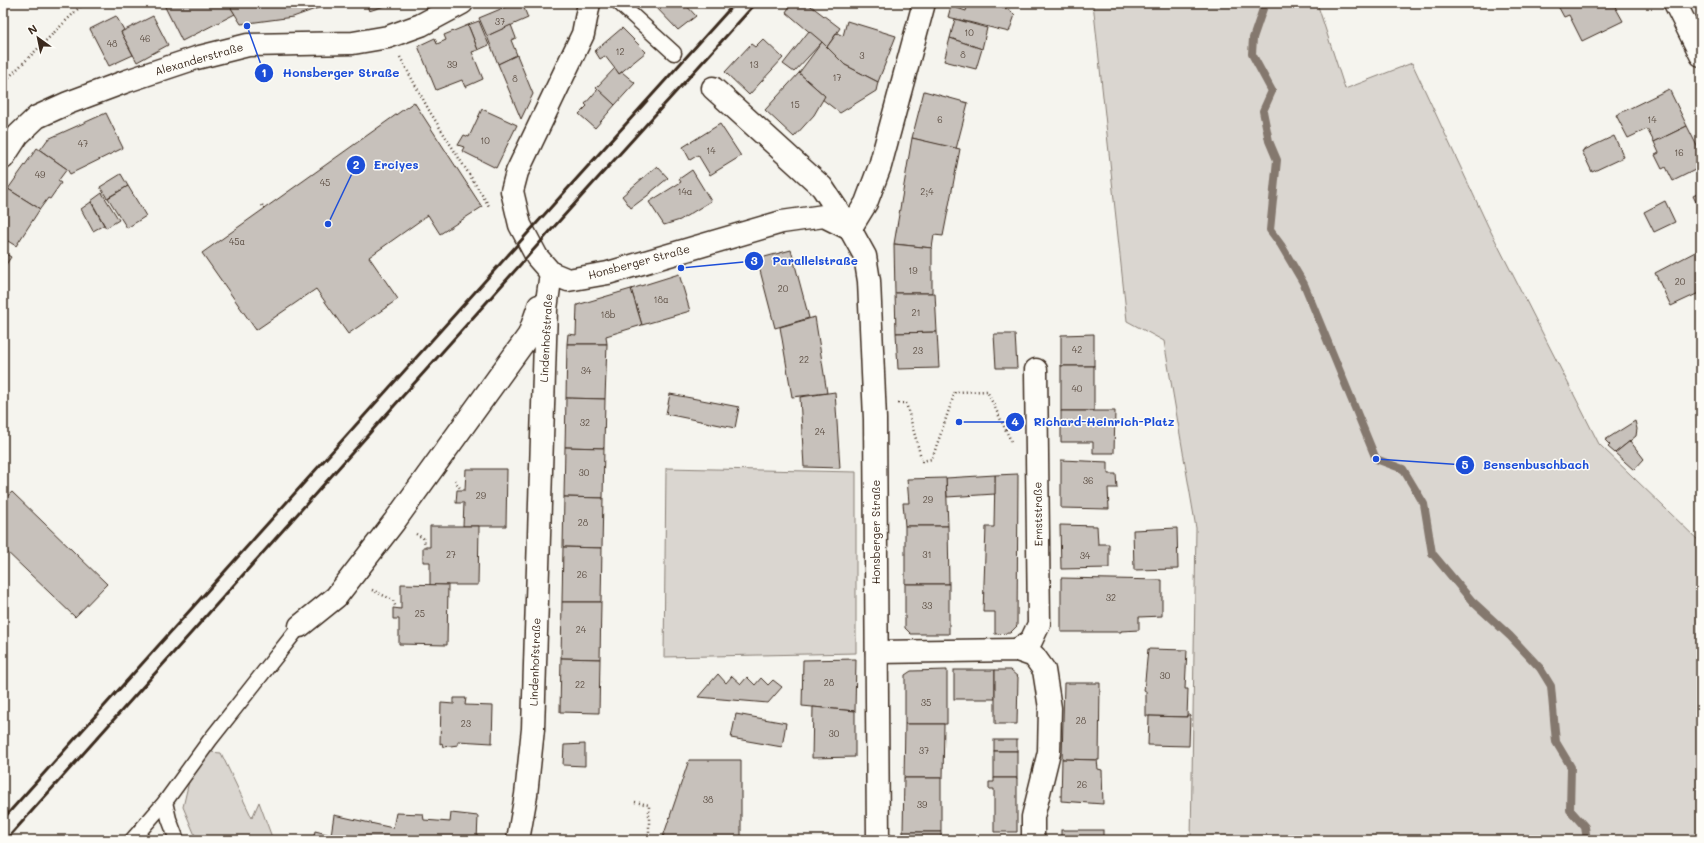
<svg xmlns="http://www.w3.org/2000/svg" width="1704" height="843" viewBox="0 0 1704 843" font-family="Mali,sans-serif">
  <rect width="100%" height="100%" fill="#f5f4ee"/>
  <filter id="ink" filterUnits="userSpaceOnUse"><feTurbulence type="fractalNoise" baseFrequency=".025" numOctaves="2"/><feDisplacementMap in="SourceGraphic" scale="8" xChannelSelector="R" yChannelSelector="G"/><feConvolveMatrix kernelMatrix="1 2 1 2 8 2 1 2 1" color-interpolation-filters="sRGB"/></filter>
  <g filter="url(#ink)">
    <!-- green -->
    <g fill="#dad6d0" stroke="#8a8077">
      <polygon points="1093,3 1317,3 1345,89 1412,63 1488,226 1599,444 1701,543 1701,840 1191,840 1196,528 1164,341 1127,321"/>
      <polygon points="666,468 856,472 856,653 664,657"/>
      <polygon points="210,752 221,753 252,818 259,802 273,840 197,840 183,807 190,777"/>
    </g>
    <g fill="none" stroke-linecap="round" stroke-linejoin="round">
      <!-- stream -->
      <polyline stroke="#84786e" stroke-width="8" points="1265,3 1253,38 1252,54 1272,91 1263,111 1269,141 1277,160 1270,230 1281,245 1304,284 1376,459 1403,469 1424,504 1432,553 1472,601 1510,636 1540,668 1551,686 1556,742 1571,767 1570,810 1585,827 1587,840"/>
    </g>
    <!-- building -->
    <g fill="#c7c1bb" stroke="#3b2a1e">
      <polygon points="163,3 228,3 235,14 182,41"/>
      <polygon points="228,3 332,3 293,17 241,24"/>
      <polygon points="366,3 394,3 369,11"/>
      <polygon points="515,3 522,3 528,18 487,36 479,18"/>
      <polygon points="652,3 684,3 696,16 678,30"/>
      <polygon points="792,3 807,3 840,28 827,47 786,12"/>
      <polygon points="968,3 994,3 1011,11 1015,15 1009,32 948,17 951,6 966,11"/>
      <polygon points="1563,3 1613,3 1623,21 1582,41 1569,15 1564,17 1558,6"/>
      <polygon points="116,16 124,30 121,32 133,55 109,66 90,29"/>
      <polygon points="153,16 168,45 137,62 121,32"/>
      <polygon points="955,19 987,28 982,49 950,38"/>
      <polygon points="479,21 489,45 478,50 468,25"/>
      <polygon points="847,21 896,36 878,82 845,65 827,47 837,33 843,36"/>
      <polygon points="468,25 478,50 472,52 483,79 465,87 462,80 436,90 418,46 435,38 437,44 446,40 444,35"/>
      <polygon points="511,25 516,38 511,40 517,55 498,64 487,36"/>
      <polygon points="622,28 646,52 619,74 605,56 600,59 595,51"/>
      <polygon points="809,31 822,42 794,72 783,64"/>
      <polygon points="950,38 982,49 976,69 944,61"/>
      <polygon points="763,39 783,58 749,95 725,72 751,44 755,47"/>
      <polygon points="822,42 845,65 878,82 876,91 840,113 822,99 825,96 799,73"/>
      <polygon points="517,55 533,94 521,119 498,64"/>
      <polygon points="615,68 619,74 622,72 635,83 615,105 596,88"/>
      <polygon points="799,73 825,96 814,115 794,137 765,110"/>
      <polygon points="598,89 615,105 595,128 579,114 587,106 585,104"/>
      <polygon points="1669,89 1687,126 1654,142 1647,129 1628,138 1616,115"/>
      <polygon points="924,91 968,103 956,149 912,138"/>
      <polygon points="414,102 482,207 440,234 428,215 369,257 398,299 348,334 316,289 256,330 202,253"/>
      <polygon points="482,109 517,125 496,168 462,151 464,147 458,145 464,135 469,137"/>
      <polygon points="106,113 123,148 70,174 67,169 40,150 48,139"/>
      <polygon points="720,124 741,156 710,175 698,155 690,160 683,147"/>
      <polygon points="1687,126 1701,154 1701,167 1673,181 1666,167 1662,169 1655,155 1659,153 1654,142"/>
      <polygon points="1614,136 1624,157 1592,172 1582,151"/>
      <polygon points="912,138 960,149 943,236 934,235 932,248 894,244"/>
      <polygon points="37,148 67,169 58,181 61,183 50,199 48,198 40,209 8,189"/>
      <polygon points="657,166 668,178 651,192 651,193 631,208 622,196"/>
      <polygon points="692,170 711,201 680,220 664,225 649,202 681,182 679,179"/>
      <polygon points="121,174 128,186 107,198 100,187"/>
      <polygon points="128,186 146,216 127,228 108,198"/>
      <polygon points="8,189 40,209 16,246 3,238 3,197"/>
      <polygon points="1701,192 1701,212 1693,196"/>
      <polygon points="102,193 119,220 106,228 91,201"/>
      <polygon points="1665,201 1675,222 1654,232 1644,212"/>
      <polygon points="91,202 104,225 93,231 81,209"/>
      <polygon points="894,244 932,248 932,293 895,293"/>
      <polygon points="1701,249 1701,292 1671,306 1655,273"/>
      <polygon points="791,250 809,318 775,328 757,259"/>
      <polygon points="3,252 11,257 3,269"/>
      <polygon points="679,274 690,311 642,325 631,289"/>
      <polygon points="631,289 642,325 606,336 607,344 567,344 568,334 576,335 577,305"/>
      <polygon points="895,293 935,293 937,332 896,333"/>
      <polygon points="815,317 827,393 792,397 780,327"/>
      <polygon points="937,332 939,368 898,369 896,333"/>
      <polygon points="994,334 1015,334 1017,368 996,368"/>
      <polygon points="1094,334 1094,366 1061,366 1061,335"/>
      <polygon points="567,344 607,344 605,399 566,398"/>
      <rect x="1061" y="366" width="33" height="45"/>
      <polygon points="835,392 840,468 804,467 800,397"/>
      <polygon points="670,394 739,407 735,428 666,414"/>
      <polygon points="566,398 605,399 604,448 565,447"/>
      <polygon points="1061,411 1115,411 1114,453 1093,453 1093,442 1061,442"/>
      <polygon points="1635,421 1637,429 1636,436 1615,453 1608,447 1610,445 1605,440"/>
      <polygon points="1630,441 1644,459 1634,470 1615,453"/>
      <polygon points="565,447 604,448 603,498 564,497"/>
      <polygon points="1061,460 1108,462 1108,474 1116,474 1117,488 1108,488 1109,509 1061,508"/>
      <polygon points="466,469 507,469 506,526 463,526 464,503 456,503 457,490 465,490"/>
      <polygon points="1018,474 1017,626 1010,633 995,634 995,612 983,612 986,527 994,527 995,475"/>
      <polygon points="995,475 995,494 947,497 946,478"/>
      <polygon points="946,478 948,526 905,526 903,503 909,503 907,479"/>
      <polygon points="12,492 107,584 75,617 3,548 3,500"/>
      <polygon points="564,497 603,498 602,548 563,547"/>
      <polygon points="1060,525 1097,526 1098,544 1109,544 1109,568 1061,569"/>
      <polygon points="430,526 479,526 478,585 430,585 430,562 423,562 423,547 430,547"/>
      <polygon points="905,526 948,526 949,584 905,584"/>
      <polygon points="1177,528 1178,569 1134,570 1133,530"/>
      <polygon points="563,547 602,548 601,602 562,602"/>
      <polygon points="1061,578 1162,580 1162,616 1139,617 1139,630 1121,631 1121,632 1061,632"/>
      <polygon points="401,584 448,585 447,645 399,644 399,619 393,619 393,608 401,609"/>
      <polygon points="905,584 949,584 949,634 911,634 905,628"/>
      <polygon points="562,602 601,602 600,659 561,658"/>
      <polygon points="1148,649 1187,650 1185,689 1188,689 1187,717 1146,716 1146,691 1144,691"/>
      <polygon points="561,658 600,659 599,713 560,712"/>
      <polygon points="856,659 855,711 802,706 803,660"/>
      <polygon points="947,670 947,724 905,724 905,675 911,671"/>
      <rect x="954" y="670" width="41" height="29"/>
      <polygon points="995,670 1010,670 1018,677 1017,724 995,724"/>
      <polygon points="718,674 726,683 732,676 741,684 747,677 755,685 761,678 768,685 773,680 782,687 768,703 698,697"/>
      <polygon points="1064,683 1100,683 1099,760 1062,759"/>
      <polygon points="454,698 466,698 465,705 493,706 492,743 458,741 458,745 443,747 442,743 440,744 441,703 454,704"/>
      <polygon points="813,707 855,711 855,757 812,758"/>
      <polygon points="736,714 786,723 782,747 731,738"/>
      <polygon points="1187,715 1190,715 1189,746 1148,745 1149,716 1187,717"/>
      <polygon points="905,724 944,724 943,778 904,778"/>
      <rect x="994" y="740" width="23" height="11"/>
      <polygon points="585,744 585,766 563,765 564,745"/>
      <rect x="994" y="751" width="23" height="27"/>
      <polygon points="1062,759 1097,760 1098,769 1102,770 1103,804 1061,801"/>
      <polygon points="689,760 741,760 741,840 662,840"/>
      <polygon points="904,778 941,778 941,832 903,832"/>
      <polygon points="994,778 1017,778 1017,832 994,832 994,789 989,789 989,782 994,782"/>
      <polygon points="396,813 423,814 424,820 450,822 451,813 478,816 477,840 313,840 315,831 331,835 334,815 393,828"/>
      <rect x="1061" y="830" width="42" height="10"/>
      <rect x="903" y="832" width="38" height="8"/>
    </g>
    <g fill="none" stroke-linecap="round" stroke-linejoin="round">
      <defs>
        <g id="lane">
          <polyline points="619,3 674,53"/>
          <polyline points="165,802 169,819 177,840"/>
          <polyline points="132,840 165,802 210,740 300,626"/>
        </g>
        <g id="street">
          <polyline points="589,3 583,34 517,172 512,191 520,225 537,257 551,273 568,280 608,273 782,222 824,216 850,229"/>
          <polyline points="1675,3 1701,55"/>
          <polyline points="713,88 822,187 850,229 865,256 869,281 875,419 878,840"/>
          <polyline points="3,158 18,135 37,117 68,103 127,81 196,58 248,45 353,43 388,37 421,25 462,3"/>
          <polyline points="850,229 866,203 880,166 924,3"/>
          <polyline points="300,626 336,597 394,522 529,335 539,306"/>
          <polyline points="1017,650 1031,641 1039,624 1036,370"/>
          <polyline points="877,652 1017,650 1034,656 1044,670 1050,708 1049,752 1033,817 1033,840"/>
          <polyline points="518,840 526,795 533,729 546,309 551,273"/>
        </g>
      </defs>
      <!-- lane casing -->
      <use href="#lane" stroke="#3b2a1e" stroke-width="17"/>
      <!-- street casing -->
      <use href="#street" stroke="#3b2a1e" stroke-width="25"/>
      <!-- path -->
      <g stroke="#3b2a1e" stroke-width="2.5" stroke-dasharray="1 3" stroke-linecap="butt">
        <polyline points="400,57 430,112 489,206"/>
        <polyline points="3,83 84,3"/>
        <polyline points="262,205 264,208"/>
        <polyline points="898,403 906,403 922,461 932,459 955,392 987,391 1011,441"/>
        <polyline points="455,480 461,490"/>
        <polyline points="416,534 423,538 426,547"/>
        <polyline points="372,590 393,600 396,608"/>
        <polyline points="635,802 649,805 649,840"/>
      </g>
      <!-- lane -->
      <use href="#lane" stroke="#fdfcf7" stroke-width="14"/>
      <!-- street -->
      <use href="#street" stroke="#fdfcf7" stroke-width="22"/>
      <!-- rail -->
      <g stroke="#3b2a1e" stroke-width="3">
        <polyline points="3,819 561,196 735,3"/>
        <polyline points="6,840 570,209 756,3"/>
      </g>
    </g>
  </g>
  <g text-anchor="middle" stroke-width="3" stroke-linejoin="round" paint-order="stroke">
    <!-- number labels -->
    <g font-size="9" fill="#5e5045">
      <text x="500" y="25">37</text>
      <text x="969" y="36">10</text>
      <text x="145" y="42">46</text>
      <text x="112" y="47">48</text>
      <text x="620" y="55">12</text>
      <text x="963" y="58">8</text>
      <text x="862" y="59">3</text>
      <text x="452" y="68">39</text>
      <text x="754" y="68">13</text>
      <text x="837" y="81">17</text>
      <text x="515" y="82">8</text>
      <text x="795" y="108">15</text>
      <text x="940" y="123">6</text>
      <text x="1652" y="123">14</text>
      <text x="485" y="144">10</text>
      <text x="83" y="147">47</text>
      <text x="711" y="154">14</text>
      <text x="1679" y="156">16</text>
      <text x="40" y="178">49</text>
      <text x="325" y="186">45</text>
      <text x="685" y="195">14a</text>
      <text x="927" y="195">2;4</text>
      <text x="237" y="245">45a</text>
      <text x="913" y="274">19</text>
      <text x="1680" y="285">20</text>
      <text x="783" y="292">20</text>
      <text x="661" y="303">18a</text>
      <text x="916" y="316">21</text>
      <text x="608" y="318">18b</text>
      <text x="1077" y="353">42</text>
      <text x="918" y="354">23</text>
      <text x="804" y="363">22</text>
      <text x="586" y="374">34</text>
      <text x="1077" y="392">40</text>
      <text x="585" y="426">32</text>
      <text x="820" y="435">24</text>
      <text x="584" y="476">30</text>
      <text x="1088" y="484">36</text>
      <text x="481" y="499">29</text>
      <text x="928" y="503">29</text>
      <text x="583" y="526">28</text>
      <text x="451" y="558">27</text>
      <text x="927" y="558">31</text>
      <text x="1085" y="559">34</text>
      <text x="582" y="578">26</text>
      <text x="1111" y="601">32</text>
      <text x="927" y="609">33</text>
      <text x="420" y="617">25</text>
      <text x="581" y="633">24</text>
      <text x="1165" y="679">30</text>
      <text x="829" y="686">28</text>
      <text x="580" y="688">22</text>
      <text x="926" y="706">35</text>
      <text x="1081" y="724">28</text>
      <text x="466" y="727">23</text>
      <text x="834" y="737">30</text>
      <text x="924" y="754">37</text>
      <text x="1082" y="788">26</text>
      <text x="708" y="803">38</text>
      <text x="922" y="808">39</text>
    </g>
    <!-- street labels -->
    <g font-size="11" fill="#3b2a1e" stroke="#fdfcf7">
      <text transform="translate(199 59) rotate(-16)" y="4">Alexanderstraße</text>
      <text transform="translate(639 262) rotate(-15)" y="4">Honsberger Straße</text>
      <text transform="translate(546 338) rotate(-87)" y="4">Lindenhofstraße</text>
      <text transform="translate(1038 514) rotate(-91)" y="4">Ernststraße</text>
      <text transform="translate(876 532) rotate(-90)" y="4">Honsberger Straße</text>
      <text transform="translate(535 662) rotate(-88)" y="4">Lindenhofstraße</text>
    </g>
  </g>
  <!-- callouts -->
  <path fill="none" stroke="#1d4ed8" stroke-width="1.5" d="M247 26L264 73M328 224L356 165M681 268L754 261M959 422L1015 422M1376 459L1465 465"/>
  <g fill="#1d4ed8" stroke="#fdfcf7" stroke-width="1.5">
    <circle cx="247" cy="26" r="4"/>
    <circle cx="328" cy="224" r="4"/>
    <circle cx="681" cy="268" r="4"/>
    <circle cx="959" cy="422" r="4"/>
    <circle cx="1376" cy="459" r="4"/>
    <circle cx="264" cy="73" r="10"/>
    <circle cx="356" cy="165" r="10"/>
    <circle cx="754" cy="261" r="10"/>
    <circle cx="1015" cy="422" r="10"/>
    <circle cx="1465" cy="465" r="10"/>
  </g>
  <g font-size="12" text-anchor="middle" font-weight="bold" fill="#fff">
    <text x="264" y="77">1</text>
    <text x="356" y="169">2</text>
    <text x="754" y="265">3</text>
    <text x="1015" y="426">4</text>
    <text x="1465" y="469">5</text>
  </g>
  <g font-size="12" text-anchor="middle" font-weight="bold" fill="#1d4ed8" stroke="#fdfcf7" stroke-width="3" stroke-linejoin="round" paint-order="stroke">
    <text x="341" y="77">Honsberger Straße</text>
    <text x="396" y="169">Erciyes</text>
    <text x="815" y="265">Parallelstraße</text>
    <text x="1104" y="426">Richard-Heinrich-Platz</text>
    <text x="1536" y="469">Bensenbuschbach</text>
  </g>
  <!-- margin -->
  <rect width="1704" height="843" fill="none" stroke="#fdfcf7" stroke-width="16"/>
  <rect x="8" y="8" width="1688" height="827" fill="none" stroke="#3b2a1e" stroke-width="1.5" filter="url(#ink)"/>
  <!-- north arrow -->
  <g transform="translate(38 38) rotate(327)" stroke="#fdfcf7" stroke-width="3" paint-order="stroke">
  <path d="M0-3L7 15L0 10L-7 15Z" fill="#3b2a1e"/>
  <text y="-6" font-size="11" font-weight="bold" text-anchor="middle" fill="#3b2a1e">N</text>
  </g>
</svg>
